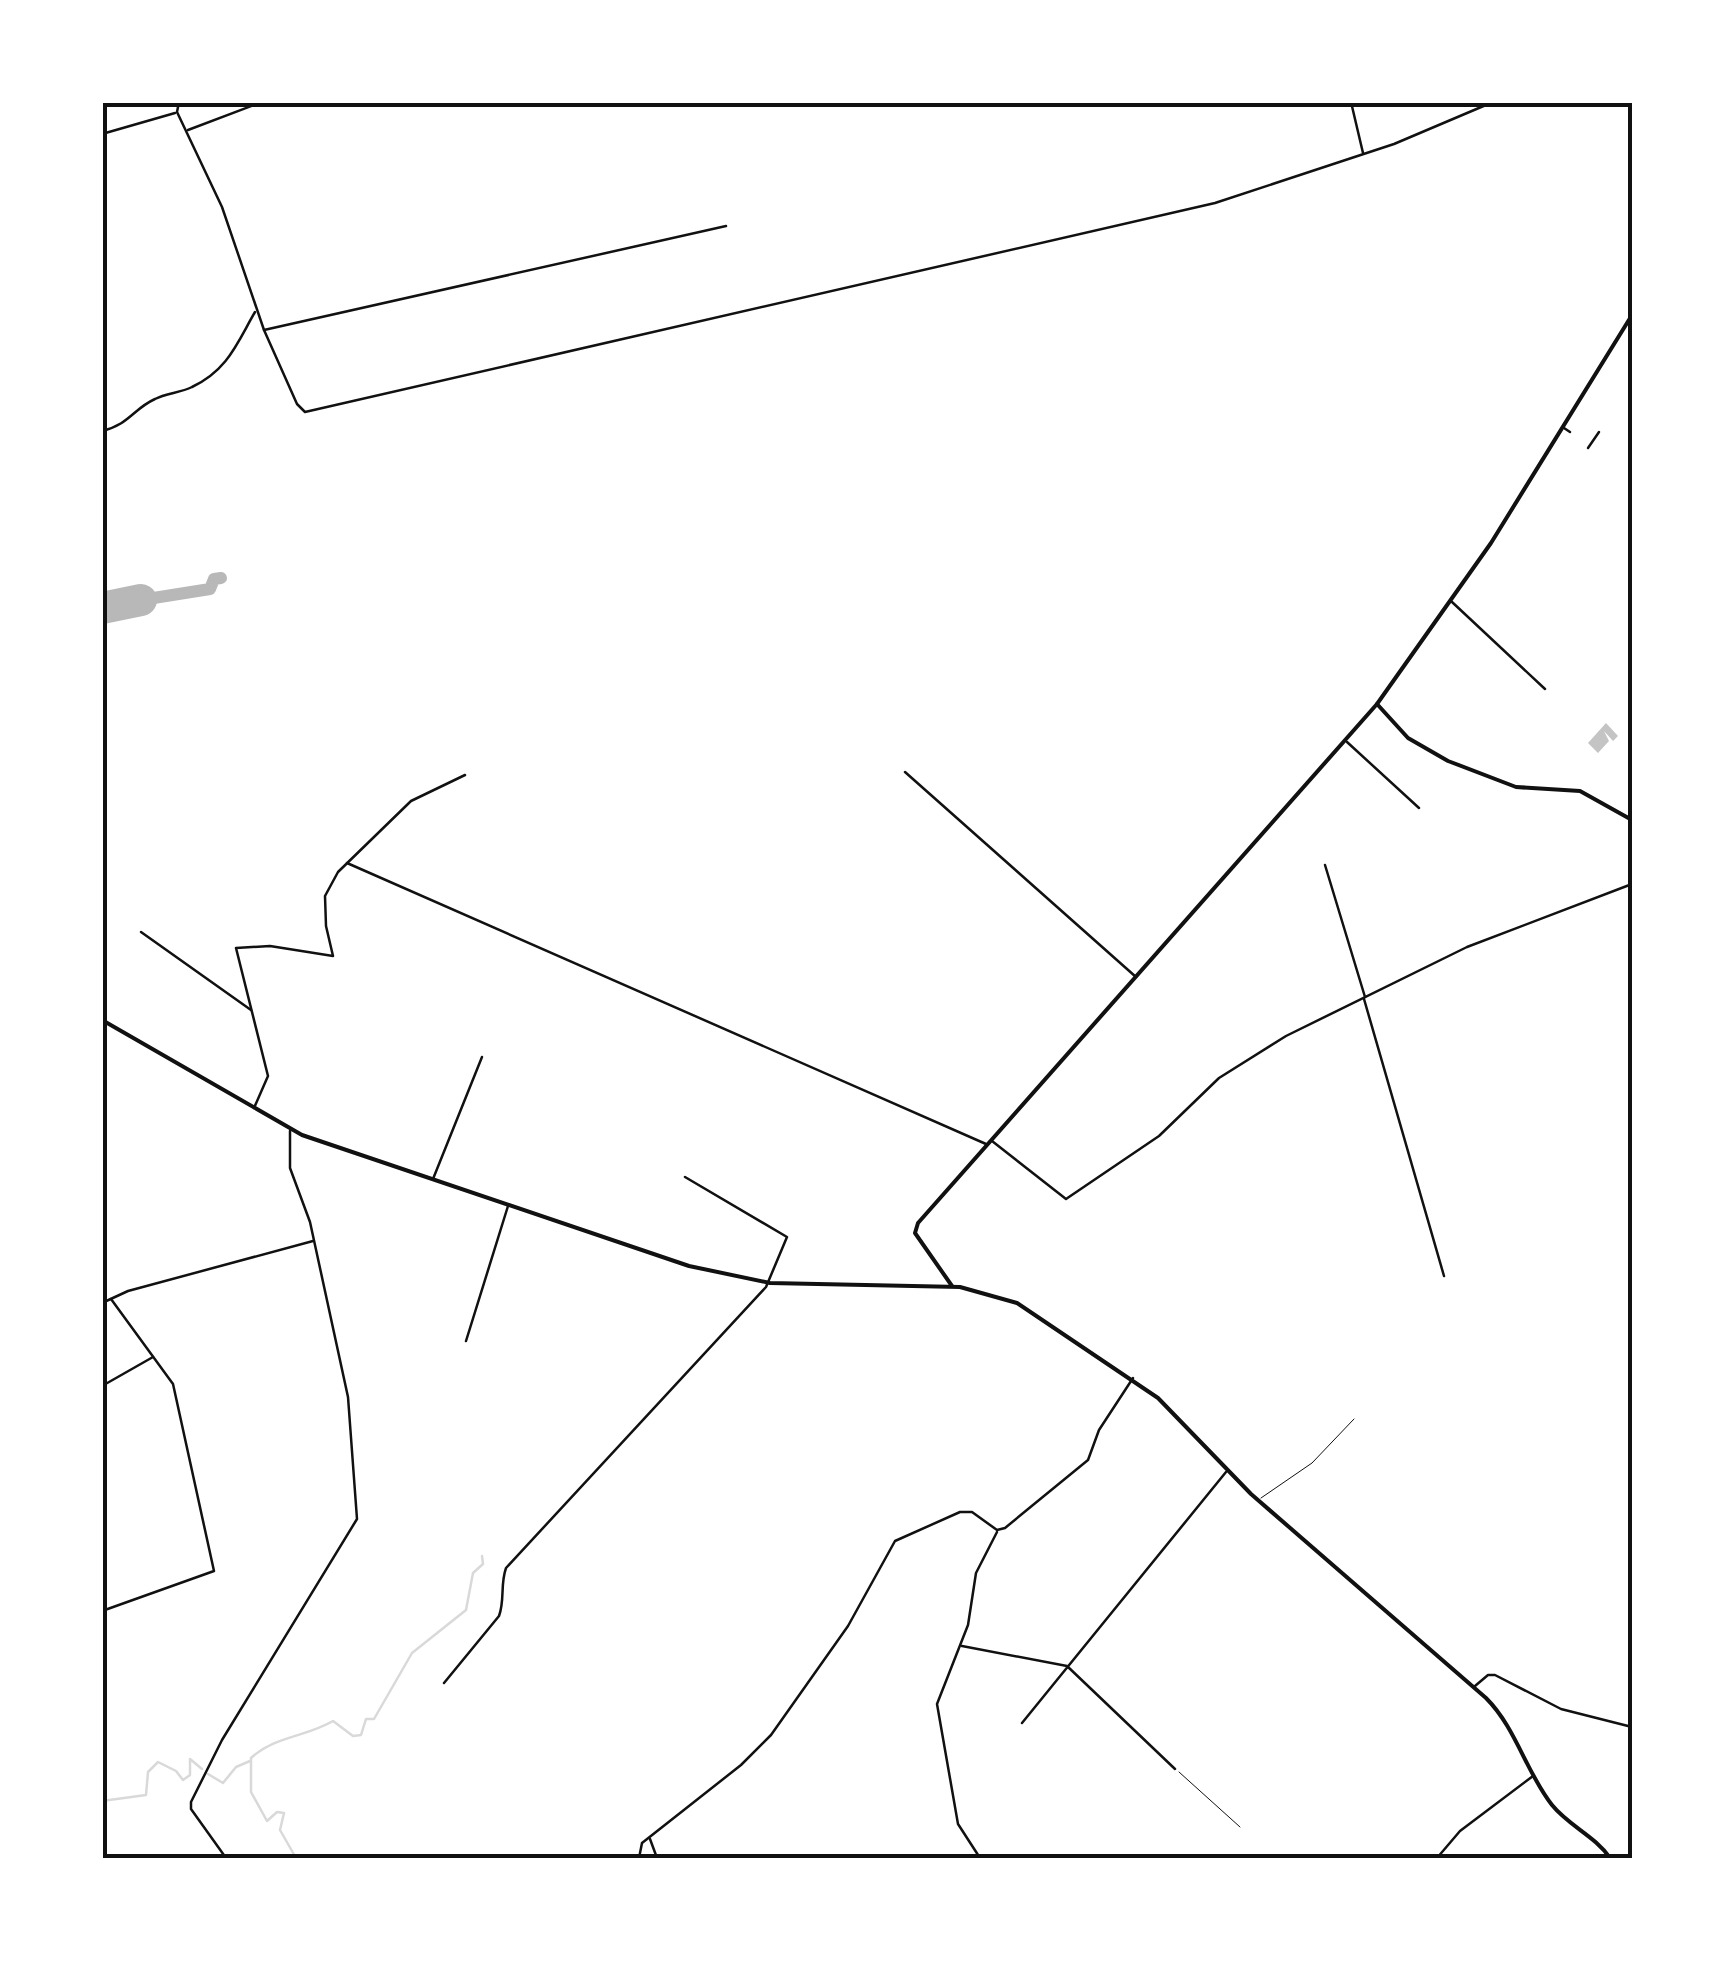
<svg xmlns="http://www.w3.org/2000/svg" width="1735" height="1961" viewBox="0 0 1735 1961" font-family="'Sofia Sans Condensed',sans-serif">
  <rect width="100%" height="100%" fill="#fff"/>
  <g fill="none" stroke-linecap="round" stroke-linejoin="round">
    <!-- stream -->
    <g stroke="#d9d9d9" stroke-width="2.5">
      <polyline points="208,1774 223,1783 236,1767 250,1761"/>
      <polyline points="102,1801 146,1795 148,1772 158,1762 176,1771 183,1780 190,1775 190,1759 202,1769"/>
      <path d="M 296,1858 L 280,1830 L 284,1813 L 277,1812 L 267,1821 L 251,1792 L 251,1758 C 275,1736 306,1737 333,1721 L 353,1736 L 361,1735 L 366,1719 L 374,1719 L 412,1653 L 466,1610 L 473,1573 L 483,1564 L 482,1556"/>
    </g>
    <!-- taxiway -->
    <polyline stroke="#b8b8b8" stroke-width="12" points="141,600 210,589 214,579 221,578"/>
    <!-- runway -->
    <polyline stroke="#b8b8b8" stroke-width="32" points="102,608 141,600"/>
  </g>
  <!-- building -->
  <polygon fill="#c4c4c4" points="1606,723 1618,736 1613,741 1604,731 1609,741 1598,753 1588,743"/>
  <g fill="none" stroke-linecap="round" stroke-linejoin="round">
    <!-- path -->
    <polyline stroke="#111" stroke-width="1" points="1179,1772 1240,1827"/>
    <!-- service -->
    <polyline stroke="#111" stroke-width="1" points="1261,1498 1312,1463 1354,1419"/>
    <!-- minor -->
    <g stroke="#111" stroke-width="2.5">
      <polyline points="179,102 177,112 222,207 264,330 297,404 305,412 1215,203 1394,144 1493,102"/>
      <polyline points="1351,102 1363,153"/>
      <polyline points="188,130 262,102"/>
      <polyline points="102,134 175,113"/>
      <polyline points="264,330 726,226"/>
      <polyline points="1564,428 1570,432"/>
      <path d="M 102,431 C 130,424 133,409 155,399 C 166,393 180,393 192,387 C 228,370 237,343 255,312"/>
      <polyline points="1588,448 1599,432"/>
      <polyline points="1452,602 1545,689"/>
      <polyline points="1347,742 1419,808"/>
      <polyline points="905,772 1136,977"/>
      <polyline points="347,863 986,1144"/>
      <polyline points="1325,865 1365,997"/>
      <polyline points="141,932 251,1010"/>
      <polyline points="1364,999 1444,1276"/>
      <polyline points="254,1108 268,1076 236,948 270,946 333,956 326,926 325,896 338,872 411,801 465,775"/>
      <polyline points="992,1141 1066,1199 1159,1136 1219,1078 1286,1036 1467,947 1632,884"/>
      <polyline points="433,1179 482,1057"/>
      <polyline points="102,1303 128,1291 313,1241"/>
      <polyline points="466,1341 508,1206"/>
      <polyline points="102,1386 153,1357"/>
      <polyline points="102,1611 214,1571 173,1384 111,1299"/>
      <polyline points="962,1646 1067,1666 1175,1769"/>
      <path d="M 444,1683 L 499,1616 C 505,1600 500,1585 506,1568 L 766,1287 L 787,1237 L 685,1177"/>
      <polyline points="1475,1686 1488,1675 1495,1675 1561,1709 1632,1727"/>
      <polyline points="1022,1723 1226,1472"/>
      <polyline points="650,1839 657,1858"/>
      <polyline points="226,1858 191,1809 191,1802 222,1740 357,1519 348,1397 310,1222 290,1168 290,1131"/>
      <polyline points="639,1858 642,1843 741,1765 771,1735 848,1626 895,1541 960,1512 972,1512 997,1530 1005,1528 1088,1460 1099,1430 1133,1378"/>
      <polyline points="980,1858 958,1824 937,1704 968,1625 976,1573 997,1532"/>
      <polyline points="1437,1858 1460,1831 1533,1776"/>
    </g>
    <!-- tertiary -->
    <g stroke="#111" stroke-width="4">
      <polyline points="1377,704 1408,738 1448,761 1516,787 1580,791 1632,820"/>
      <polyline points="952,1286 915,1233 918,1223 1377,704 1491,543 1632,315"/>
    </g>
    <!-- secondary -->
    <path stroke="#111" stroke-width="4" d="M 102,1020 L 302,1135 L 689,1266 L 770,1283 L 960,1287 L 1017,1303 L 1158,1398 L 1251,1494 L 1486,1698 C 1516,1728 1526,1772 1552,1805 C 1569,1826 1595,1836 1610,1858"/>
  </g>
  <!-- border -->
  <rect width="1735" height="1961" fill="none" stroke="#ffffff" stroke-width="210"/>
  <rect x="105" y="105" width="1525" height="1751" fill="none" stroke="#111" stroke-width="4"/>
</svg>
